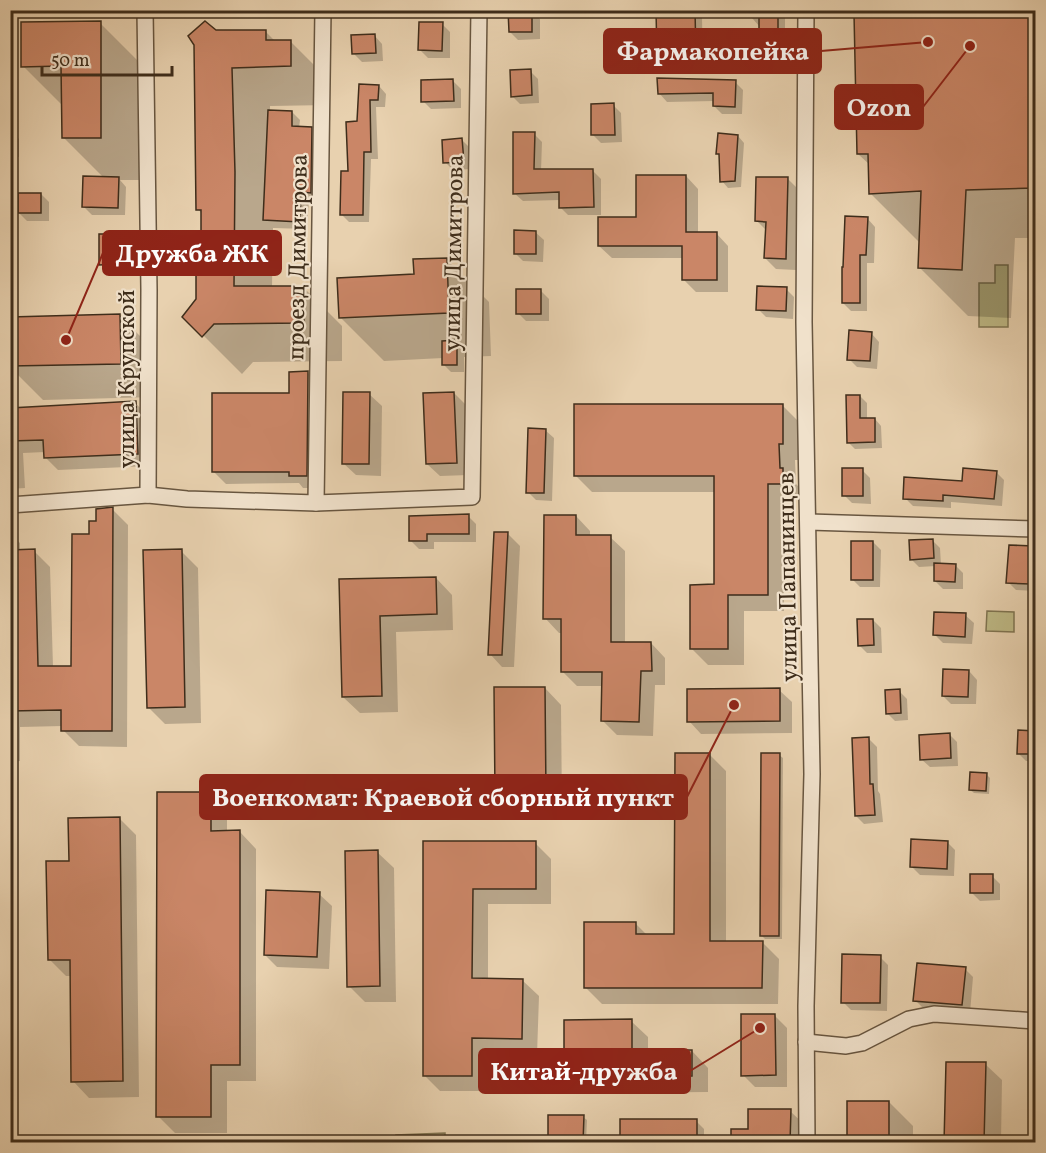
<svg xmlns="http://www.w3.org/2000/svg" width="1046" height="1153" viewBox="0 0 1046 1153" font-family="Vollkorn,serif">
  <rect width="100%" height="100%" fill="#e8d1af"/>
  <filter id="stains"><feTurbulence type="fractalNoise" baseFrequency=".00333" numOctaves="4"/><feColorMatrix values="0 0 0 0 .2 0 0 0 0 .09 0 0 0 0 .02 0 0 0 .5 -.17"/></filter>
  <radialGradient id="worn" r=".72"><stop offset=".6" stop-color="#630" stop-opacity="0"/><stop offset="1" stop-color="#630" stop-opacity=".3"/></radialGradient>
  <!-- green -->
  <g fill="#beb985" stroke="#7e7350" stroke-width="1.5">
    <polygon points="995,265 1008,265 1008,327 979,327 979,283 995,283"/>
    <polygon points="987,611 1014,612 1014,632 986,631"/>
    <polygon points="445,1133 445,1142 397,1142 396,1135"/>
  </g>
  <!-- shadow -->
  <g fill="#0003">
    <polygon points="658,10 695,10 702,17 703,64 667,65 659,57"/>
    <polygon points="752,10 785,10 785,32 793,40 793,61 769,62 761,53 760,27 752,18"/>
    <polygon points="531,11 540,19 540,39 518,40 510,32"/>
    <polygon points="1036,11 1036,238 1015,238 1011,318 968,316 919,267 919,242 870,193 870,165 858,154 855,15"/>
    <polygon points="100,23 143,66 144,180 120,180 126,187 125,215 92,215 84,207 104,178 63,137 63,106 23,66"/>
    <polygon points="442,24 450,32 450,58 428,58 420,50"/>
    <polygon points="265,31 275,41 290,41 329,80 329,105 270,106 270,111 292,112 300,120 299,128 311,128 319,136 318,200 309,200 307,229 273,228 272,288 303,287 342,326 342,361 253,362 242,374 184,316 198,300 202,214 198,209 215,32"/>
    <polygon points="374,35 382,44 383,61 362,62 354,54"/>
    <polygon points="530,71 538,79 539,103 520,104 512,96"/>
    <polygon points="453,81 461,89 461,108 431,109 423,101"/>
    <polygon points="735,82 743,90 742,114 722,114 714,106 714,101 667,102 659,93"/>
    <polygon points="360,85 379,86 386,94 385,107 376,107 378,159 371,159 369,222 349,222 341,214 358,123"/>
    <polygon points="613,105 621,113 622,142 601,143 593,135"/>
    <polygon points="10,130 19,139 19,157 10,156"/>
    <polygon points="534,134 542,142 541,171 593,171 601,179 601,215 568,215 560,207 560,200 523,201 514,193"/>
    <polygon points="738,136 744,143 741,187 728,188 722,181 721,156 718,154"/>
    <polygon points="462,140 470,148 471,169 453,170 445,162"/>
    <polygon points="686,176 698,189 698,233 716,233 728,246 728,292 696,292 684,280 684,258 612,258 599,246 637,218"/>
    <polygon points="788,179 799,190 796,270 776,269 765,258 767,231 757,221"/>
    <polygon points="41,194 49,202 49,221 27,221 19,213"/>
    <polygon points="867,218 875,227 874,263 867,263 867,311 851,311 843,303"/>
    <polygon points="10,222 18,230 18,278 10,278"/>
    <polygon points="535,232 544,240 543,262 523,261 515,253"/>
    <polygon points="120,235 128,243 128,272 109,272 101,264"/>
    <polygon points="446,259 489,302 491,356 464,357 464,372 451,372 443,364 443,358 384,361 341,318"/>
    <polygon points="786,289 794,297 793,319 766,317 758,309"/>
    <polygon points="541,291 549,299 549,321 526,321 518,313"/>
    <polygon points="120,316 154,350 155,397 43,400 10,367 10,318"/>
    <polygon points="871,333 879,342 877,369 857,367 849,359"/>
    <polygon points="308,373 320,385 318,488 303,488 299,483 226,484 213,471 290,394"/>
    <polygon points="454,393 466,405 469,475 440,476 427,464"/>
    <polygon points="369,394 382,406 381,476 356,475 343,463"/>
    <polygon points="860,396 867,403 867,419 875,419 881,426 882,448 855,449 848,442"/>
    <polygon points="135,403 148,415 150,466 58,470 46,458 45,452 23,453 25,488 10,489 10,425"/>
    <polygon points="782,405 799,422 799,460 795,460 796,484 799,487 799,500 784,500 784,611 744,611 744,665 708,665 692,649 715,586 716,492 592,492 575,475"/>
    <polygon points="545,430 554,438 552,501 536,500 528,492"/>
    <polygon points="862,470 870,478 871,504 852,503 844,495"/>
    <polygon points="996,472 1004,480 1002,506 951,502 951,508 913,506 905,498"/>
    <polygon points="112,509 128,525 127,747 79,746 63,730 63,726 20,727 20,761 10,762 10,533 20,543 20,551 34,551 50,567 53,667 73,667 91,535 97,523"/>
    <polygon points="468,516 476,524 476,542 434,542 434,549 419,549 411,541"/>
    <polygon points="576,516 590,531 590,537 610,537 625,551 625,643 651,643 665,658 665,685 655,685 653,736 617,735 602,720 604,686 577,686 563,672 562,633 559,633 545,618"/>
    <polygon points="508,534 520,546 514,667 502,667 490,654"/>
    <polygon points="932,540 940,548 941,565 955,565 963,573 963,589 943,589 935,581 936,566 919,567 911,559"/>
    <polygon points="873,542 881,550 880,587 860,587 852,579"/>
    <polygon points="1032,548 1036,551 1036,591 1016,590 1008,582"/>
    <polygon points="181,551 198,568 201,723 165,724 148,707"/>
    <polygon points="436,578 452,595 453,630 396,632 398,712 360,713 343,697 340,581"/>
    <polygon points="965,615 974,623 972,644 943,643 935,635"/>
    <polygon points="873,620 881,628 882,653 867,653 859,645"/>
    <polygon points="969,671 977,680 976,704 951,704 943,696"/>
    <polygon points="545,688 561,705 562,811 513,812 496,795"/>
    <polygon points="779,690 792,702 792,733 701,734 689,721"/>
    <polygon points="899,691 907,699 908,720 895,721 887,713"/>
    <polygon points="1019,732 1036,732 1036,761 1026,761 1018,753"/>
    <polygon points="949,734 957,742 958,766 930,767 921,759"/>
    <polygon points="869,739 877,747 878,791 880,794 883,822 864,824 856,816"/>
    <polygon points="710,755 726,771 726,942 762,942 779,959 778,1004 602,1004 585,987 635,923 648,936 676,936"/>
    <polygon points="779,755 783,758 782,939 765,939 761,935"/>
    <polygon points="986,774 990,778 989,794 974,793 970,790"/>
    <polygon points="211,794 227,810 227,832 240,832 256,849 256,1081 227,1081 227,1133 175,1133 158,1116"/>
    <polygon points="10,813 16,818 16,843 10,843"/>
    <polygon points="119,818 136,835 139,1097 89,1098 73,1081 71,976 66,976 49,959 70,863"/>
    <polygon points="425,842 535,843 551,859 551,904 488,904 488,979 522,980 539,996 537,1055 487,1053 487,1091 440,1091 424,1075"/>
    <polygon points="947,842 955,850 954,876 920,875 912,867"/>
    <polygon points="377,852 394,868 396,1002 365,1002 349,986"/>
    <polygon points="992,876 1000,884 1000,900 980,901 972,893"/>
    <polygon points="319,894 332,906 329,969 277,967 265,955"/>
    <polygon points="880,957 888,965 887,1011 851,1010 843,1002"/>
    <polygon points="965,969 973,977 970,1013 923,1008 915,1000"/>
    <polygon points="774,1015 787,1028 787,1087 755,1087 743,1075"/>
    <polygon points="631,1021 648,1037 648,1052 692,1051 708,1068 708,1092 607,1093 593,1078 582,1078 565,1062"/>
    <polygon points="985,1064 1002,1080 1001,1142 946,1142"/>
    <polygon points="889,1102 913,1126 913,1142 849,1142"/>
    <polygon points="790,1111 807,1127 806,1142 733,1142"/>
    <polygon points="583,1117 587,1120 586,1142 549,1142"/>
    <polygon points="696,1121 704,1129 704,1142 621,1142"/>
    <polygon points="507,1138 512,1142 467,1142 467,1139"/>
  </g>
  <!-- building -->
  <g fill="#ca8667" stroke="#3e2d1b" stroke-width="1.5">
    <polygon points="508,10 532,10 532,32 509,32"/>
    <polygon points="656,10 695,10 696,56 657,57"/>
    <polygon points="759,10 778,10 778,30 785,30 786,53 759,54"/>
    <polygon points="989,10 1035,10 1035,188 966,190 962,270 918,268 921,191 869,194 868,154 857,154 854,14"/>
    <polygon points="101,21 101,138 62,138 61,66 21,67 21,22"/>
    <polygon points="205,21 216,30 266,30 266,40 291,40 291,66 232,68 235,172 234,286 303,286 304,323 214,324 202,337 182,317 196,299 196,232 201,232 201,210 196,210 194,45 188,36"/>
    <polygon points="419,22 443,22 442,51 418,50"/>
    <polygon points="375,34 376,53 352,54 351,35"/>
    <polygon points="531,69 532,95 511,97 510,70"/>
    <polygon points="657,78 736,80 735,107 713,106 713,93 658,94"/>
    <polygon points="453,79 454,101 421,102 421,80"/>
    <polygon points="359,84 379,85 378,100 370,100 371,152 364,152 363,215 340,215 341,171 348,171 346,122 357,121"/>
    <polygon points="614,103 615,135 591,135 591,104"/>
    <polygon points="268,110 292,111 292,126 312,127 311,193 301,192 300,222 263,220"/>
    <polygon points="513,132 535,132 534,169 593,169 594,207 559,208 559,192 513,194"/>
    <polygon points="718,133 738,135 735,181 720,182 719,154 716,154"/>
    <polygon points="462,138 464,162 443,163 442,140"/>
    <polygon points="636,175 686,175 686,232 717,232 717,280 682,280 682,246 598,246 598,217 636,217"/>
    <polygon points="83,176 119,177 118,208 82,207"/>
    <polygon points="756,177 788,177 786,259 764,258 766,222 755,221"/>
    <rect x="18" y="193" width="23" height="20"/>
    <polygon points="845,216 868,217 866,255 860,255 860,303 842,303 842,267 843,267"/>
    <polygon points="514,230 536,231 536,254 514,254"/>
    <polygon points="99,234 121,234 121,264 99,265"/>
    <polygon points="447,258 449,313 339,318 337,278 414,274 413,259"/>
    <polygon points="757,286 787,287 786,311 756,310"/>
    <rect x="516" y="289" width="25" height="25"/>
    <polygon points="120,314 121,364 10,366 10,317"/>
    <polygon points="849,330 872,332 870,361 847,360"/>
    <polygon points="457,340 457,365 442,365 442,341"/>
    <polygon points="308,371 307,476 289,476 289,472 212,472 212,393 289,393 289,372"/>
    <polygon points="343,392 370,392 369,464 342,464"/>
    <polygon points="454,392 457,463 426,464 423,393"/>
    <polygon points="846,395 860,395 860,418 875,418 875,442 847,443"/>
    <polygon points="136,401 138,454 44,458 43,440 10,441 10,408"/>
    <polygon points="574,404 783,404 783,444 779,444 780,468 783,468 783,484 768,484 768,595 728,595 728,649 690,649 690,585 714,584 714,476 574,476"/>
    <polygon points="528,428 546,429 544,493 526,493"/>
    <rect x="842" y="468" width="21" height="28"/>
    <polygon points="963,468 997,471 994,499 943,495 943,501 903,499 904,477 962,481"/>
    <polygon points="113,507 112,731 61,731 61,710 10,711 10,550 35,549 38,666 71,666 72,534 89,534 89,521 96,521 96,509"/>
    <polygon points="469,514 469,534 427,534 427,541 409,541 409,516"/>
    <polygon points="544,515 576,515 576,535 611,535 611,642 651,642 652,671 641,671 639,722 601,721 602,672 561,672 561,619 543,619"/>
    <polygon points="494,532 508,532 502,655 488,655"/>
    <polygon points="933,539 934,558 910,560 909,540"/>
    <rect x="851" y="541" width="22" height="39"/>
    <polygon points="1009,545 1033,546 1030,584 1006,583"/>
    <polygon points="182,549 185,707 147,708 143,550"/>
    <polygon points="934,563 956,564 955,582 934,581"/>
    <polygon points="436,577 437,614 380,616 382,696 342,697 339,579"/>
    <polygon points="934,612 966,613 965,637 933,635"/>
    <polygon points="857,619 873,619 874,645 858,646"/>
    <polygon points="943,669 969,670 968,697 942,696"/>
    <polygon points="494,687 545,687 546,795 495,796"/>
    <polygon points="780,688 780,721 687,722 687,689"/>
    <polygon points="900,689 901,713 886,714 885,690"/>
    <polygon points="1018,730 1035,731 1035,754 1017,754"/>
    <polygon points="950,733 951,758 920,760 919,735"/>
    <polygon points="869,737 870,784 873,784 875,815 855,816 852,738"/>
    <polygon points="675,753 710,753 710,941 763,941 762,988 584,988 584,922 636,922 636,934 674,934"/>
    <polygon points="761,753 780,753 779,936 760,936"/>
    <polygon points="970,772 987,773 986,791 969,790"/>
    <polygon points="157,792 211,792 211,831 240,830 240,1065 211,1065 211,1117 156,1117"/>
    <polygon points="120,817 123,1081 71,1082 70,960 48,960 46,861 69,861 68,818"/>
    <polygon points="911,839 948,841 947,869 910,867"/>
    <polygon points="423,841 536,841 536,889 473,889 472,978 523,979 522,1039 472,1038 472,1076 423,1076"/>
    <polygon points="378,850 380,986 347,987 345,851"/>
    <rect x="970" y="874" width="23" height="19"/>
    <polygon points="266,890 320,892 317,957 264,955"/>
    <polygon points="842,954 881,955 880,1003 841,1003"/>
    <polygon points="917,963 966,967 962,1005 913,1001"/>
    <polygon points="741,1014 775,1014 776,1075 741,1076"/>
    <polygon points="632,1019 632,1050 692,1050 692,1076 589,1077 589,1062 564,1062 564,1020"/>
    <polygon points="946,1062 986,1062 984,1143 944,1143"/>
    <rect x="847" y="1101" width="42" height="42"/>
    <polygon points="748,1109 791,1109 790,1143 731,1143 731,1129 748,1129"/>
    <polygon points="548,1115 584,1115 583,1143 548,1143"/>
    <rect x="620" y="1119" width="77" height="24"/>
  </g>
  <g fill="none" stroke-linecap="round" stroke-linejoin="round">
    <defs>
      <g id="minor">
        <polyline points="145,10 149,290 148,495"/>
        <polyline points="806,10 804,322 812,774 806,1006 807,1142"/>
        <polyline points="316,503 323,10"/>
        <polyline points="10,505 148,495 187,499 316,503 472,497 479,10"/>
        <polyline points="809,522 1036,529"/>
        <polyline points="806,1042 846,1046 862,1043 909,1019 934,1014 1036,1021"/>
      </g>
    </defs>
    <!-- minor casing -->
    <use href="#minor" stroke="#685640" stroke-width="18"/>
    <!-- minor -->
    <use href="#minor" stroke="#f0e1cb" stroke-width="15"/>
  </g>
  <g text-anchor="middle" stroke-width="4.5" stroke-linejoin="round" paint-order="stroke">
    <!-- street labels -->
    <g font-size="24" fill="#3e2d1b" stroke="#f0e1cb">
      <text transform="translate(453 253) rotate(-89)" y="8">улица Димитрова</text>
      <text transform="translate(297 257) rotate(-89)" y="8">проезд Димитрова</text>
      <text transform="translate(126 379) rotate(-90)" y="8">улица Крупской</text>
      <text transform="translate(787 577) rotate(-91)" y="8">улица Папанинцев</text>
    </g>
  </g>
  <!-- callouts -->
  <path fill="none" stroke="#8f2418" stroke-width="2" d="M928 42L821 51M970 46L923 107M66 340L103 253M734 705L687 797M760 1028L690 1071"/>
  <g fill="#8f2418" stroke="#f0e1cb" stroke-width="2">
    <circle cx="928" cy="42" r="6"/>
    <circle cx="970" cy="46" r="6"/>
    <circle cx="66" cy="340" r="6"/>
    <circle cx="734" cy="705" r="6"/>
    <circle cx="760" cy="1028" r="6"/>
  </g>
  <g fill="#8f2418" stroke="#8f2418" stroke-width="2">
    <rect x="604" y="29" width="217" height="44" rx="6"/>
    <rect x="835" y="85" width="88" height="44" rx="6"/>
    <rect x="103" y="231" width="178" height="44" rx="6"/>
    <rect x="200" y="775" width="487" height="44" rx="6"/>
    <rect x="479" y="1049" width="211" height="44" rx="6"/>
  </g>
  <g font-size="26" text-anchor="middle" font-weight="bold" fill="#fff">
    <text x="713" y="60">Фармакопейка</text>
    <text x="879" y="116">Ozon</text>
    <text x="192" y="262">Дружба ЖК</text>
    <text x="443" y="806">Военкомат: Краевой сборный пункт</text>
    <text x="584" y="1080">Китай-дружба</text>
  </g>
  <!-- margin -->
  <rect width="1046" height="1153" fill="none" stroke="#e8d1af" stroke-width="36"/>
  <rect x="12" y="12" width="1022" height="1129" fill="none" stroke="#3e2d1b" stroke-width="3"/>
  <rect x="18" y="18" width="1010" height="1117" fill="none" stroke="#3e2d1b" stroke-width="1.5"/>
  <!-- scale -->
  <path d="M42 66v9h130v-9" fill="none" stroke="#3e2d1b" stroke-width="3"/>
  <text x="51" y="66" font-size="18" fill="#3e2d1b" stroke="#f0e1cb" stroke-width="4.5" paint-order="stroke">50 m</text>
  <rect width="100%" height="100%" filter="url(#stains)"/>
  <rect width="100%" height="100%" fill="url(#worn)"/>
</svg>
